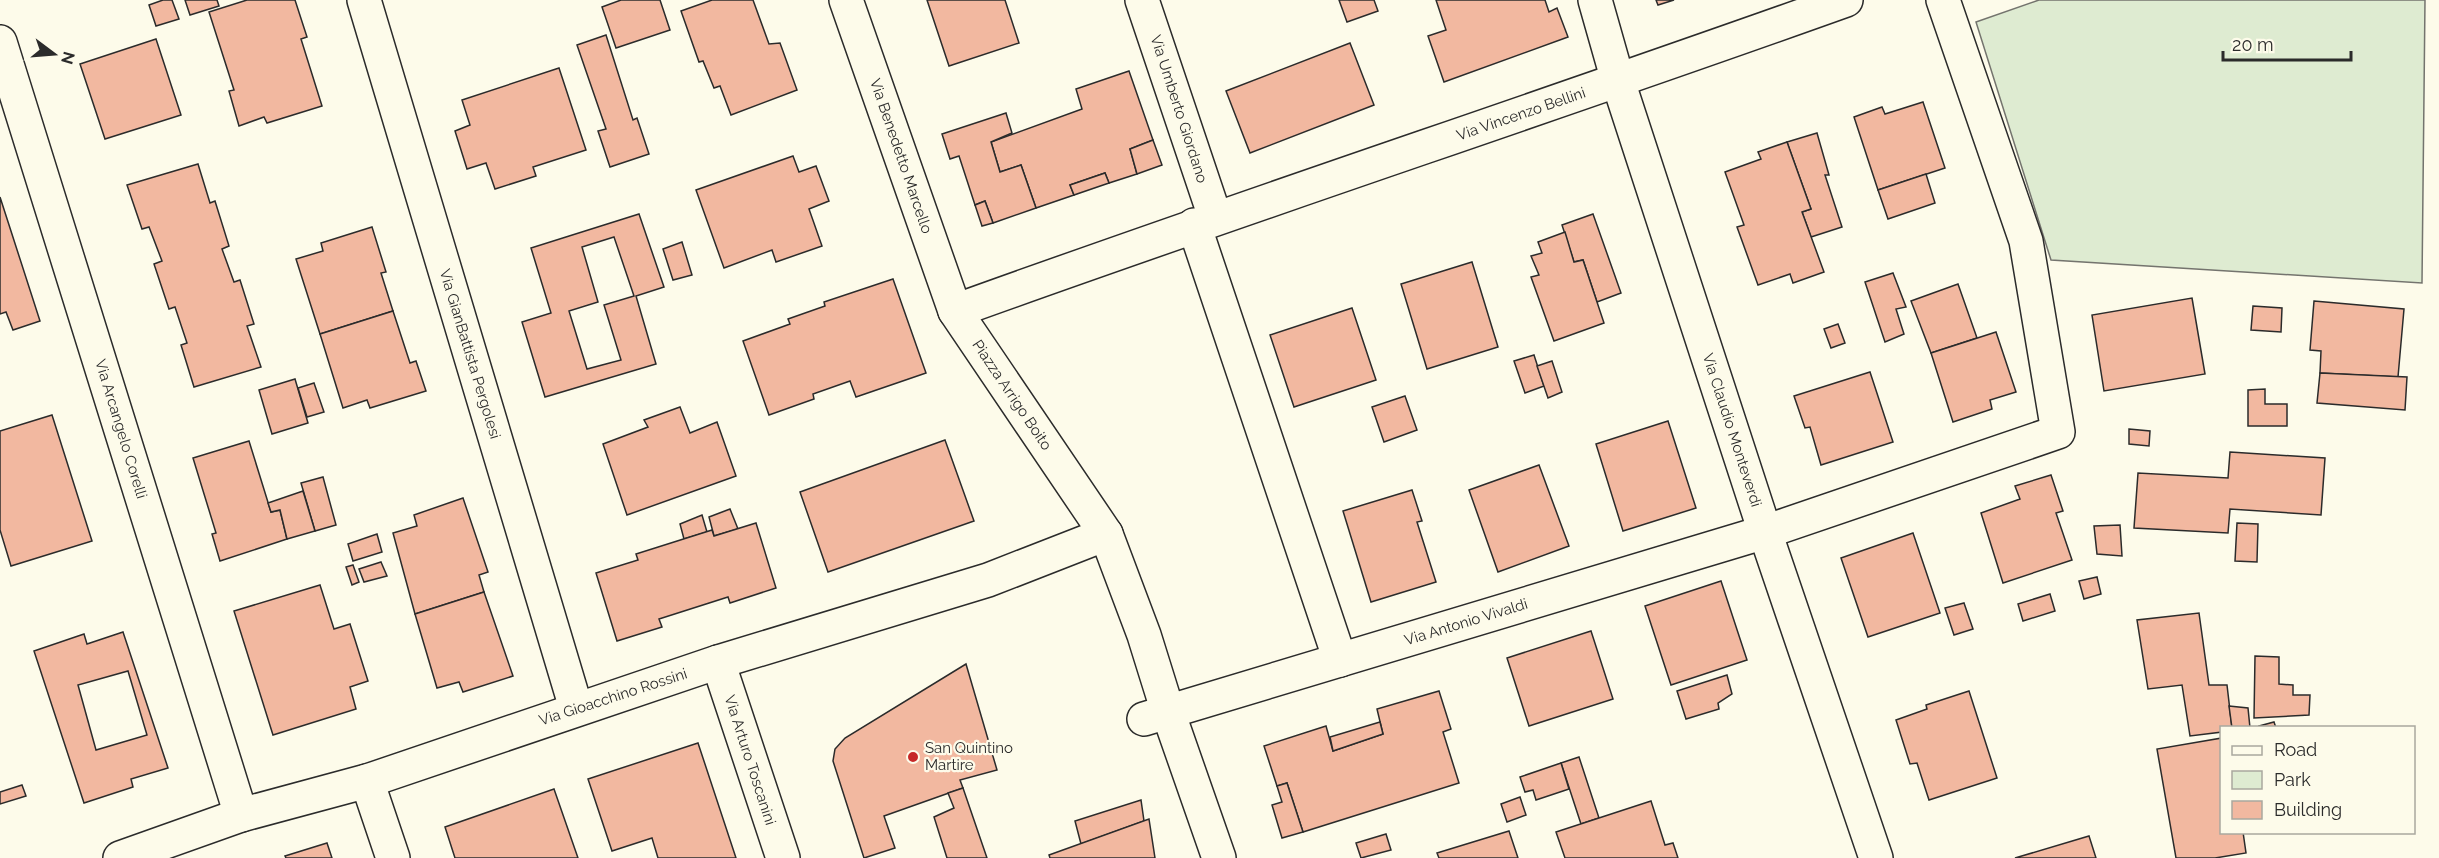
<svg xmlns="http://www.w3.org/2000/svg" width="2439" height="858" viewBox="0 0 2439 858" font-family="Raleway,sans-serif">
  <rect width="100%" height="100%" fill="#fdfbea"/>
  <!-- green -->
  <polygon fill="#deebd1" stroke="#74746e" stroke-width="1.5" points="2039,0 2425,0 2422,283 2051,260 1976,22"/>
  <!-- building -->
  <g fill="#f2b8a0" stroke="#2b2b2b" stroke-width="1.5" fill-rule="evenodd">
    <polygon points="163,0 172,0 179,19 156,26 149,5"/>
    <polygon points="185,0 217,0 219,6 190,15"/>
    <polygon points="247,0 295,0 307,37 301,39 322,106 267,123 264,117 239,126 229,91 234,90 209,12"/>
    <polygon points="621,0 660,0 670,30 616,48 602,7"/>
    <polygon points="712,0 753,0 769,44 780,43 797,90 731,115 720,86 714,88 703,61 699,62 681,11"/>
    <polygon points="927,0 1005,0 1019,43 949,66"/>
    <polygon points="1339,0 1374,0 1378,11 1347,22"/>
    <polygon points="1436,0 1545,0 1549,12 1557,8 1568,37 1444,82 1428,36 1446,30"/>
    <polygon points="1656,0 1674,0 1658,5"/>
    <polygon points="606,35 633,120 637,118 649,154 610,167 598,131 606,129 577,45"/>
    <polygon points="156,39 181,115 105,139 80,64"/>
    <polygon points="1350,43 1374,105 1250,153 1226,91"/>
    <polygon points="559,68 586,150 533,167 536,176 495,189 486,163 467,169 455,131 470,125 462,100"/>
    <polygon points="1129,71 1153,140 1130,149 1137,174 1109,183 1105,173 1070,185 1074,195 1036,208 1021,165 1000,172 991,142 1082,109 1076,89"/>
    <polygon points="1923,102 1945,168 1878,190 1854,117 1882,107 1885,114"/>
    <polygon points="1006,113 1012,133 991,142 1000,172 1021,165 1036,208 993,223 985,201 975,205 959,156 950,159 942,134"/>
    <polygon points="1817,133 1829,175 1825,175 1842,227 1811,237 1802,212 1811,209 1787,142"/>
    <polygon points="1153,140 1162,165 1137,174 1130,149"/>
    <polygon points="1787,142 1811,209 1802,212 1824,272 1793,283 1790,274 1758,285 1737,227 1744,225 1725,172 1761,159 1758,152"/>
    <polygon points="793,156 799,172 816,166 829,201 809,209 822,246 776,262 772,250 724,268 696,190"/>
    <polygon points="198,164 210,203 215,201 229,246 222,249 234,282 240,280 254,324 247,326 261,367 194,387 181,345 187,343 175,307 169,309 154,264 162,261 149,227 142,229 127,185"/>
    <polygon points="1105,173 1109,183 1074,195 1070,185"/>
    <polygon points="1926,174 1935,203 1888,219 1878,190"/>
    <polygon points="0,197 40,321 13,330 6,312 0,314"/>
    <polygon points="985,201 993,223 982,226 975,205"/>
    <path d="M 639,214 L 664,287 L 636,296 L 656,364 L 545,397 L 522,322 L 551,313 L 531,248 ZM 614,237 L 634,296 L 604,305 L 621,360 L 587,369 L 569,311 L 598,302 L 582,247 Z"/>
    <polygon points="1593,214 1621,293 1597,302 1583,260 1574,262 1562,225"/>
    <polygon points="372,227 386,272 381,273 393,311 320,334 296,259 323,251 321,243"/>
    <polygon points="1565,232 1574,262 1583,260 1604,323 1554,341 1531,277 1539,275 1531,256 1542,253 1538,242"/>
    <polygon points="682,242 692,275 673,280 663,249"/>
    <polygon points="1472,262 1498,347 1427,369 1401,284"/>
    <polygon points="1893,273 1906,307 1896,309 1904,334 1885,342 1865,282"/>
    <polygon points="893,279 926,373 856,397 850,381 813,394 814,399 769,415 743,341 790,324 788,319 825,306 824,302"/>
    <polygon points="1958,284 1977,338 1931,353 1911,301"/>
    <polygon points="2192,298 2205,374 2104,391 2092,315"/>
    <polygon points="2314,301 2404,309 2398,377 2320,373 2321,351 2310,350"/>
    <polygon points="2253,306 2282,308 2281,332 2251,330"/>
    <polygon points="1352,308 1376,380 1294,407 1270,335"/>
    <polygon points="393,311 410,363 416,361 426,391 370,408 367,400 343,408 320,334"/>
    <polygon points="1838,324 1845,343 1831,348 1824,329"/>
    <polygon points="1996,332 2016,392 1990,400 1992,409 1953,422 1931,353"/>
    <polygon points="1534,355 1544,386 1525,393 1514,361"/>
    <polygon points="1552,361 1562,392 1548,398 1537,366"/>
    <polygon points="1870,372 1893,442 1821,465 1810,427 1805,428 1794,396"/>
    <polygon points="2320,373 2407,377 2405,410 2317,403"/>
    <polygon points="295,379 308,423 272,434 259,390"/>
    <polygon points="314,383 324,412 307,417 298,388"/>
    <polygon points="2265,389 2265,404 2287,404 2287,426 2248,426 2248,390"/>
    <polygon points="1405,396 1417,430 1384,442 1372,407"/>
    <polygon points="680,407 690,433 717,422 736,476 627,515 603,444 648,427 644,420"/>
    <polygon points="52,415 92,541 11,566 0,530 0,431"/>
    <polygon points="1668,421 1696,508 1623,531 1596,444"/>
    <polygon points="2129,429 2150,431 2149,446 2129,444"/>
    <polygon points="945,440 974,521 828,572 800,492"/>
    <polygon points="249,441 271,512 280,510 287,539 220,561 212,534 216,533 193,458"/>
    <polygon points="2230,452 2325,458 2321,515 2230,509 2228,533 2134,528 2138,473 2228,478"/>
    <polygon points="1539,465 1569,546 1498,572 1469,490"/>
    <polygon points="2051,475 2063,511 2056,513 2072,560 2003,583 1981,513 2020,499 2015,486"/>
    <polygon points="323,477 336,525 315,531 301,483"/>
    <polygon points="1412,490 1422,521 1417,522 1436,582 1371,602 1343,511"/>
    <polygon points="303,491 315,531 287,539 280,510 271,512 268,503"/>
    <polygon points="463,498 488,572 479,575 484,592 415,614 393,533 417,526 414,515"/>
    <polygon points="730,509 738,529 714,536 709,517"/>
    <polygon points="702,515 707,532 684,539 680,524"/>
    <polygon points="756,523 776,588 730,603 728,597 659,619 662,627 617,641 596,573 638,560 636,554 712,530 714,536"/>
    <polygon points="2237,523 2258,524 2257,562 2235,561"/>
    <polygon points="2120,525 2122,556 2097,554 2094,526"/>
    <polygon points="1913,533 1940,613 1868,637 1841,558"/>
    <polygon points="377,534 382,552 353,561 348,544"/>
    <polygon points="381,562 387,576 364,582 359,569"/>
    <polygon points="353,565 359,582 352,585 346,567"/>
    <polygon points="2097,577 2101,594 2084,599 2079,581"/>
    <polygon points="1721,581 1747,660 1671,685 1645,606"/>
    <polygon points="320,585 334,629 350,624 368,681 350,687 356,709 273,735 234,611"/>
    <polygon points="484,592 513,676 463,692 459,682 437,688 415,614"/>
    <polygon points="2050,594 2055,611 2023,621 2018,604"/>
    <polygon points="1964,603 1973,629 1954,635 1945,608"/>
    <polygon points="2199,613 2209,685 2227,685 2232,728 2222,728 2222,732 2190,736 2182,685 2148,689 2137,620"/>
    <polygon points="1591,631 1613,699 1529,726 1507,658"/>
    <path d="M 123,632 L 168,768 L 131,779 L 133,787 L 84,803 L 34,651 L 84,634 L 87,644 ZM 128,671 L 147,735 L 96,750 L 78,685 Z"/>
    <polygon points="2255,656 2279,657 2279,684 2293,685 2293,695 2310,695 2309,715 2254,718"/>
    <polygon points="966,664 997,770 960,780 963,788 884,816 895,848 864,858 833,761 835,749 845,738"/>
    <polygon points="1727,675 1732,694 1718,703 1719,709 1686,719 1677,691"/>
    <polygon points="1439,691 1451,729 1443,732 1459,783 1303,832 1287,783 1277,786 1264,746 1326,726 1333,751 1383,734 1377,709"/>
    <polygon points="1969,691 1997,778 1929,800 1917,763 1910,764 1896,720 1927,709 1926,705"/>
    <polygon points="2229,706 2248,708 2250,728 2232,728"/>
    <polygon points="1380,722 1383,734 1333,751 1330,737"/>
    <polygon points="2274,722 2276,728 2260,728 2259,726"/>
    <polygon points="2222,738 2222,832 2243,832 2246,853 2215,858 2176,858 2157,749"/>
    <polygon points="698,743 736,858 658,858 652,838 612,851 588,779"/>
    <polygon points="1579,757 1599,818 1581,824 1561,763"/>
    <polygon points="1561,763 1569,789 1536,800 1533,790 1525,792 1520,777"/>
    <polygon points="1287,783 1303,832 1282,838 1272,805 1282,802 1277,786"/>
    <polygon points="22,785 26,796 0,804 0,792"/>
    <polygon points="963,788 987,858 947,858 934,817 954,808 948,793"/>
    <polygon points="554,789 578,858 455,858 445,827"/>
    <polygon points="1520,797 1526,815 1507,822 1501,804"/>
    <polygon points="1141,800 1144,821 1081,844 1075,821"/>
    <polygon points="1651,801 1665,845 1673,843 1678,858 1565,858 1556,832"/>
    <polygon points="1149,819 1155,858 1050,858 1049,855"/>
    <polygon points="1509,831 1518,858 1439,858 1437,853"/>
    <polygon points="1386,834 1391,850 1361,858 1356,843"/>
    <polygon points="2089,836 2096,858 2015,858"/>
    <polygon points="327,843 332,858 286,858 285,856"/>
  </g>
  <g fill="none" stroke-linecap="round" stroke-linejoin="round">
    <defs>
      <g id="minor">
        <polyline points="364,0 576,708"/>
        <polyline points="846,0 955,311 1106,534 1144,635 1168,712 1219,858"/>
        <polyline points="1142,0 1215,217"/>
        <polyline points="1595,0 1618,81 1765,532 1876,858"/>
        <polyline points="0,42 241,815"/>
        <polyline points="1194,225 1340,660"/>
        <path d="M 955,311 C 1251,204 1550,106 1846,0"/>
        <polyline points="718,662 783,858"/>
        <polyline points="1144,719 1765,532 2058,432 2026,241 1943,0"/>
        <polyline points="367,781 393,858"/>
        <polyline points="120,858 241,815 367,781 718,662 988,580 1106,534"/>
      </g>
    </defs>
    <!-- minor casing -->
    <use href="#minor" stroke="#2b2b2b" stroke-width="36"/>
    <!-- minor -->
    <use href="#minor" stroke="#fdfbea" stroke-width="33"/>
  </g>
  <!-- markers -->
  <circle fill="#c62828" stroke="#fdfbea" stroke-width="2" cx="913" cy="757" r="6"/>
  <g text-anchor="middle" stroke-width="4.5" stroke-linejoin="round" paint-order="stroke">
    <!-- street labels -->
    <g font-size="15" fill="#2b2b2b" stroke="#fdfbea">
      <text transform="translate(1179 109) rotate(72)" y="5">Via Umberto Giordano</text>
      <text transform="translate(1521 114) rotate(-19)" y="5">Via Vincenzo Bellini</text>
      <text transform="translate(901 156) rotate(71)" y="5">Via Benedetto Marcello</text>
      <text transform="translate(470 354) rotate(73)" y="5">Via GianBattista Pergolesi</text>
      <text transform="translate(1012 395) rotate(56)" y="5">Piazza Arrigo Boito</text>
      <text transform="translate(121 429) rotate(73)" y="5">Via Arcangelo Corelli</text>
      <text transform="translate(1732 430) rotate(72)" y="5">Via Claudio Monteverdi</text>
      <text transform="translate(1466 622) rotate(-17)" y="5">Via Antonio Vivaldi</text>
      <text transform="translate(613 697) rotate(-18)" y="5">Via Gioacchino Rossini</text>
      <text transform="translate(750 760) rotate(72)" y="5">Via Arturo Toscanini</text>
    </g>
    <!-- poi labels -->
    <g font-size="15" fill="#2b2b2b" stroke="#fdfbea" text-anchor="start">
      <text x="925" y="753">San Quintino<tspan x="925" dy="17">Martire</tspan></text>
    </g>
  </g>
  <!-- legend -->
  <rect x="2220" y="726" width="195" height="108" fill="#fdfbea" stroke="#a9a89e" stroke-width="1.5"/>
  <rect x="2232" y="746" width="30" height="9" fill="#fdfbea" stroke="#a9a89e" stroke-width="1.5"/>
  <text x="2274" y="756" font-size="18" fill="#2b2b2b">Road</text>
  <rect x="2232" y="771" width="30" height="18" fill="#deebd1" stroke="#a9a89e" stroke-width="1.5"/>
  <text x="2274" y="786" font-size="18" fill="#2b2b2b">Park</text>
  <rect x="2232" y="801" width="30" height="18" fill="#f2b8a0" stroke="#a9a89e" stroke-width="1.5"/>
  <text x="2274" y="816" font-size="18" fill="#2b2b2b">Building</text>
  <!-- north arrow -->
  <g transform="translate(54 54) rotate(106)" stroke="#fdfbea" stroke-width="4.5" paint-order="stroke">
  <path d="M0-4.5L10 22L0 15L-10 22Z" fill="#2b2b2b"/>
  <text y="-9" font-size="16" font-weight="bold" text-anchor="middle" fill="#2b2b2b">N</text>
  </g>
  <!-- scale -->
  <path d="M2223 51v9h128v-9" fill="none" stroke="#2b2b2b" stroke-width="3"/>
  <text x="2232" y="51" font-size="18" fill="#2b2b2b" stroke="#fdfbea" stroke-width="4.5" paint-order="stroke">20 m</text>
</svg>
